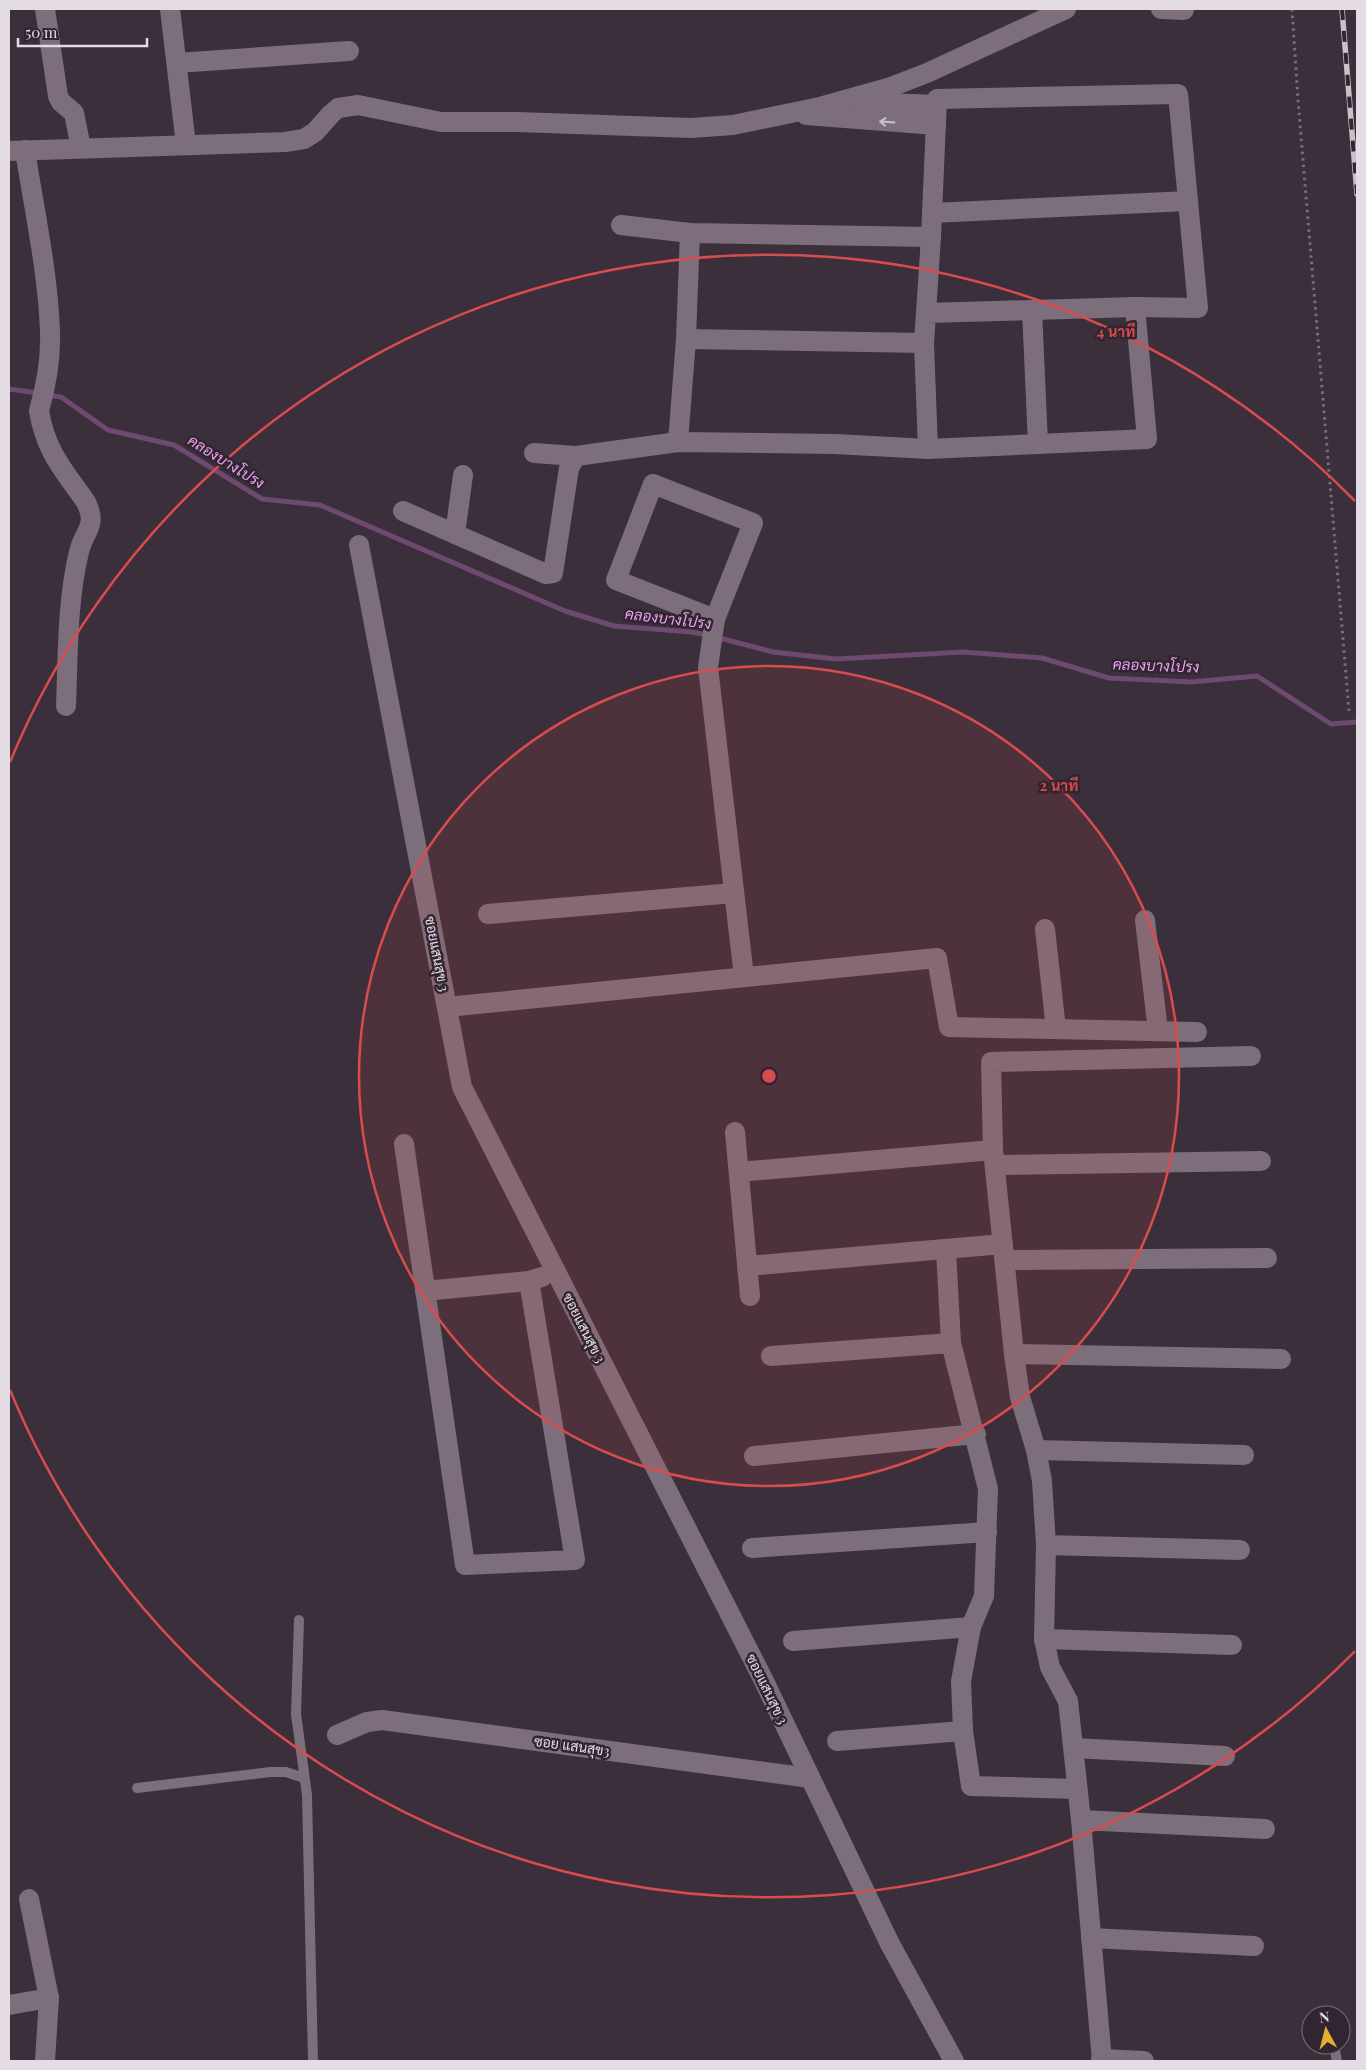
<svg xmlns="http://www.w3.org/2000/svg" width="1366" height="2070" viewBox="0 0 1366 2070" font-family="'Playfair Display',Sarabun,serif">
  <rect width="100%" height="100%" fill="#3b2f3b"/>
  <g fill="none" stroke-linecap="round" stroke-linejoin="round">
    <!-- stream -->
    <g stroke="#6e4a70" stroke-width="5">
      <polyline points="9,389 38,393"/>
      <polyline points="46,395 61,397 108,430 174,445 262,499 320,505 565,611 614,626 692,632 707,635"/>
      <polyline points="716,637 773,652 836,659 963,652 1042,658 1109,678 1191,682 1257,676 1331,724 1357,722"/>
    </g>
    <!-- path -->
    <polyline stroke="#796e79" stroke-width="3" stroke-dasharray="2.5 4" stroke-linecap="butt" points="1292,9 1298,100 1349,711"/>
    <!-- service -->
    <g stroke="#7d6e7c" stroke-width="10">
      <polyline points="299,1620 296,1714 307,1795 313,2061"/>
      <polyline points="137,1788 270,1772 286,1772 304,1778"/>
      <polyline points="1334,2045 1337,2061"/>
    </g>
    <!-- minor -->
    <g stroke="#7d6e7c" stroke-width="20">
      <polyline points="45,9 58,96 61,102 74,113 81,148"/>
      <polyline points="170,9 186,145"/>
      <polyline points="1161,9 1184,10"/>
      <polyline points="177,63 349,51"/>
      <polyline points="860,102 937,105"/>
      <polyline points="806,115 936,125"/>
      <path d="M 25,150 C 34,209 48,272 50,332 C 51,358 46,386 39,411 C 46,452 63,469 86,502 C 98,527 84,530 79,552 C 67,602 68,655 66,706"/>
      <polyline points="9,151 285,142 304,139 315,132 331,114 338,108 358,105 441,122 517,122 691,128 733,125 820,107 888,88 927,73 1066,9"/>
      <polyline points="932,213 1188,201"/>
      <polyline points="621,225 690,233 931,237"/>
      <polyline points="1032,310 1038,444"/>
      <polyline points="927,313 1135,307 1198,308 1178,94 937,99 931,237 924,343 928,449"/>
      <polyline points="686,339 924,343"/>
      <polyline points="678,442 686,339 690,233"/>
      <polyline points="534,453 576,456"/>
      <polygon points="653,484 753,523 715,619 616,580"/>
      <polyline points="403,511 546,574 553,573 569,468 576,456 678,442 835,444 928,449 1147,439 1135,307"/>
      <polyline points="455,534 463,475"/>
      <polyline points="359,545 462,1087 764,1681 890,1944 954,2061"/>
      <polyline points="715,619 708,667 744,977"/>
      <polyline points="488,914 734,893"/>
      <polyline points="1145,920 1158,1031"/>
      <polyline points="1045,929 1056,1029"/>
      <polyline points="447,1007 937,958 949,1027 1197,1032"/>
      <polyline points="735,1132 750,1296"/>
      <polyline points="404,1144 465,1565 575,1560 529,1281"/>
      <polyline points="995,1165 1261,1161"/>
      <polyline points="739,1172 993,1150"/>
      <polyline points="946,1250 951,1343 988,1489 984,1596 971,1627 961,1681 963,1731 971,1786 1077,1789"/>
      <polyline points="1005,1260 1267,1258"/>
      <polyline points="747,1266 1003,1244"/>
      <polyline points="425,1291 529,1281 542,1277"/>
      <polyline points="1014,1354 1281,1359"/>
      <polyline points="771,1356 951,1343"/>
      <polyline points="1036,1450 1244,1455"/>
      <polyline points="754,1456 976,1434"/>
      <polyline points="1046,1545 1240,1550"/>
      <polyline points="752,1548 987,1532"/>
      <polyline points="1044,1639 1232,1645"/>
      <polyline points="793,1641 971,1627"/>
      <polyline points="337,1735 367,1722 382,1720 810,1778"/>
      <polyline points="837,1741 963,1731"/>
      <polyline points="1074,1748 1225,1756"/>
      <polyline points="1081,1820 1265,1829"/>
      <polyline points="29,1899 49,1998 45,2061"/>
      <polyline points="1091,1938 1254,1946"/>
      <polyline points="9,2005 49,1998"/>
      <polyline points="1101,2059 1144,2061"/>
      <polyline points="1102,2061 1081,1820 1068,1701 1050,1667 1044,1639 1046,1545 1042,1481 1036,1450 1020,1397 1014,1354 993,1150 991,1062 1251,1056"/>
    </g>
    <defs>
      <polyline id="rail" points="1342,9 1357,194"/>
    </defs>
    <!-- rail casing -->
    <use href="#rail" stroke="#c9c0c9" stroke-width="5.5"/>
    <!-- rail -->
    <use href="#rail" stroke="#312531" stroke-width="4" stroke-dasharray="11" stroke-linecap="butt"/>
  </g>
  <!-- one-way arrows -->
  <defs><path id="oneway-shaft" d="M-6 0H5M1.5-3L5.5 0L1.5 3" fill="none" stroke-width="1.6" stroke-linecap="round" stroke-linejoin="round" transform="scale(1.25)"/></defs>
  <use stroke="#cac0ca" href="#oneway-shaft" transform="translate(887 122) rotate(-176)"/>
  <!-- distance rings -->
  <circle cx="769" cy="1076" r="410" fill="#d94c4e" fill-opacity=".12"/>
  <g fill="none" stroke="#d94c4e" stroke-width="2.5">
    <circle cx="769" cy="1076" r="410"/>
    <path d="M1355 1651A821 821 0 0 1 10 1390M10 762A821 821 0 0 1 1355 501"/>
  </g>
  <g text-anchor="middle" stroke-width="5" stroke-linejoin="round" paint-order="stroke">
    <!-- street labels -->
    <g font-size="14" fill="#e4dce4" stroke="#312531">
      <text transform="translate(437 954) rotate(79)" y="5">ซอยแสนสุข 3</text>
      <text transform="translate(584 1328) rotate(63)" y="5">ซอยแสนสุข 3</text>
      <text transform="translate(767 1689) rotate(64)" y="5">ซอยแสนสุข 3</text>
      <text transform="translate(572 1746) rotate(8)" y="5">ซอย แสนสุข3</text>
    </g>
    <!-- water labels -->
    <g font-size="15" font-style="italic" fill="#eba0ec" stroke="#312531">
      <text transform="translate(226 462) rotate(32)" y="5">คลองบางโปรง</text>
      <text transform="translate(668 619) rotate(7)" y="5">คลองบางโปรง</text>
      <text transform="translate(1156 666) rotate(2)" y="5">คลองบางโปรง</text>
    </g>
  </g>
  <circle cx="769" cy="1076" r="8" fill="#d94c4e" stroke="#312531" stroke-width="2.5"/>
  <g font-size="15" text-anchor="middle" font-weight="bold" fill="#d94c4e" stroke="#312531" stroke-width="5" stroke-linejoin="round" paint-order="stroke">
    <text x="1116" y="337">4 นาที</text>
    <text x="1059" y="791">2 นาที</text>
  </g>
  <!-- border -->
  <rect width="1366" height="2070" fill="none" stroke="#e4dce4" stroke-width="20"/>
  <!-- north arrow -->
  <g transform="translate(1326 2030) rotate(353)"><circle r="24" fill="#312531" stroke="#796e79"/>
  <path d="M0-4L9 19L0 12L-9 19Z" fill="#dfb034"/>
  <text y="-8" font-size="14" font-weight="bold" text-anchor="middle" fill="#e4dce4">N</text>
  </g>
  <!-- scale -->
  <path d="M18 38v8h129v-8" fill="none" stroke="#e4dce4" stroke-width="2.5"/>
  <text x="25" y="38" font-size="15" fill="#e4dce4" stroke="#312531" stroke-width="4" paint-order="stroke">50 m</text>
</svg>
